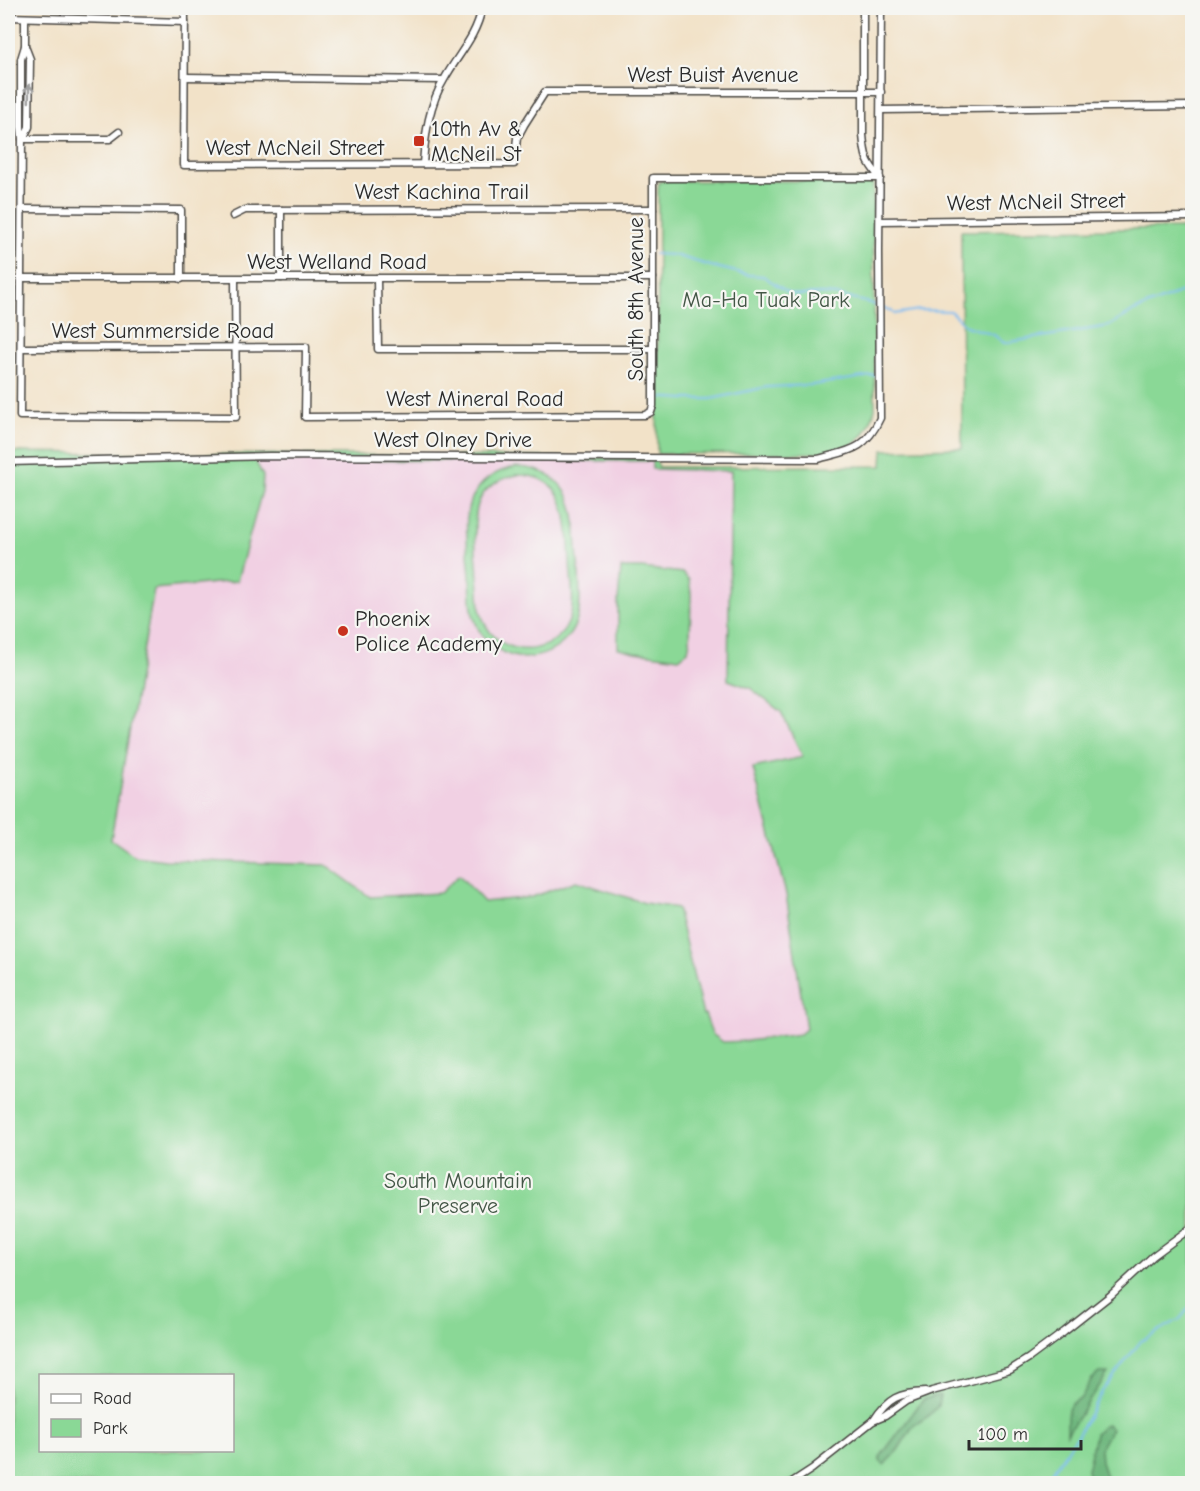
<svg xmlns="http://www.w3.org/2000/svg" width="1200" height="1491" viewBox="0 0 1200 1491" font-family="'Comic Neue',sans-serif">
  <rect width="100%" height="100%" fill="#f6f6f2"/>
  <filter id="ink" filterUnits="userSpaceOnUse"><feTurbulence type="fractalNoise" baseFrequency=".0167" numOctaves="2"/><feDisplacementMap in="SourceGraphic" scale="12" xChannelSelector="R" yChannelSelector="G"/><feConvolveMatrix kernelMatrix="1 2 1 2 8 2 1 2 1" color-interpolation-filters="sRGB"/></filter>
  <filter id="wash" filterUnits="userSpaceOnUse"><feTurbulence type="fractalNoise" baseFrequency=".008" numOctaves="4" result="noise"/><feDisplacementMap in="SourceGraphic" scale="24" xChannelSelector="R" yChannelSelector="G"/><feGaussianBlur stdDeviation="1.35" result="paint"/><feColorMatrix in="noise" values="0 0 0 0 0 0 0 0 0 0 0 0 0 0 0 0 0 1.4 0 .05"/><feComposite in="paint" operator="in"/></filter>
  <g filter="url(#wash)">
    <rect width="100%" height="100%" fill="#f2e2c8"/>
    <!-- built -->
    <polygon fill="#f1d0e3" points="255,460 652,461 652,469 731,471 728,680 750,688 781,712 803,757 753,768 786,894 807,1035 711,1049 677,907 645,903 576,881 532,897 484,902 440,893 370,897 326,865 165,860 135,856 111,839 154,589 263,476"/>
    <!-- green -->
    <g fill="#8ad896" stroke="#5a8260" stroke-width="1.5" fill-rule="evenodd">
      <path d="M 663,181 L 867,181 L 873,184 L 875,409 C 867,439 852,451 821,453 L 657,454 L 658,188 L 659,182 Z"/>
      <path d="M 1192,228 L 1192,1483 L 8,1484 L 8,452 L 655,458 L 659,467 L 882,466 L 883,450 L 962,448 L 961,231 ZM 255,460 L 652,461 L 652,469 L 731,471 L 728,680 L 750,688 L 781,712 L 803,757 L 753,768 L 786,894 L 806,1029 L 800,1034 L 747,1041 L 723,1042 L 712,1034 L 705,1014 L 703,1015 L 677,908 L 645,903 L 576,881 L 532,897 L 484,902 L 459,875 L 440,893 L 370,897 L 326,865 L 165,860 L 135,856 L 111,839 L 154,589 L 237,581 L 262,491 L 263,476 ZM 40,1376 L 232,1376 L 232,1450 L 40,1450 Z"/>
      <path d="M 516,467 C 543,467 567,482 573,510 C 577,526 576,544 578,560 C 580,591 587,627 556,648 C 548,654 537,657 526,658 C 508,658 490,647 480,632 C 477,627 475,621 473,615 C 470,603 471,590 470,578 C 469,558 465,535 467,514 C 468,507 471,499 475,493 C 484,478 499,470 516,467 ZM 517,475 C 571,475 567,524 570,564 C 571,583 576,604 568,623 C 556,651 517,658 495,637 C 486,629 483,620 480,609 C 479,590 478,571 476,552 C 474,514 471,485 517,475 Z"/>
      <polygon points="621,568 641,568 683,573 689,580 691,593 690,640 688,651 679,658 635,652 618,648 618,601"/>
    </g>
    <!-- forest -->
    <g fill="#6fb87f" stroke="#4d7255" stroke-width="1.5">
      <path d="M 1099,1373 L 1108,1373 L 1067,1434 C 1068,1417 1063,1405 1081,1398 L 1091,1380 Z"/>
      <polygon points="940,1395 938,1406 930,1415 913,1426 898,1450 884,1465 880,1461 880,1457 919,1405 924,1399"/>
      <polygon points="1107,1424 1111,1429 1100,1449 1101,1462 1108,1483 1092,1483 1087,1471 1095,1434 1102,1427"/>
    </g>
    <g fill="none" stroke-linecap="round" stroke-linejoin="round">
      <!-- stream -->
      <g stroke="#7ebdf2" stroke-width="2">
        <polyline points="654,254 674,255 711,266 749,275 763,276 789,293 800,295 822,294 836,295 870,303 892,311 894,314 919,310 950,311 966,326 994,335 1004,343 1109,326 1134,311 1192,288"/>
        <polyline points="654,397 685,399 711,399 767,387 812,385 877,375"/>
        <polyline points="1042,1484 1048,1478 1077,1436 1103,1390 1141,1341 1180,1319 1192,1304"/>
      </g>
    </g>
  </g>
  <g filter="url(#ink)">
    <g fill="none" stroke-linecap="round" stroke-linejoin="round">
      <defs>
        <g id="street">
          <polyline points="185,8 184,165 514,164 517,138 524,125 545,92 881,92"/>
          <path d="M 863,8 L 863,135 C 865,157 866,161 880,178"/>
          <polyline points="8,17 185,22"/>
          <polyline points="25,18 25,46 21,59 21,127 22,139 20,416 236,417 235,279"/>
          <polyline points="185,77 443,80"/>
          <polyline points="881,110 1192,106"/>
          <polyline points="22,139 110,139 119,132"/>
          <polyline points="23,139 29,127 30,59 25,46"/>
          <path d="M 423,164 C 425,135 429,104 445,78 C 459,53 476,37 482,8"/>
          <polyline points="22,209 181,210 181,279"/>
          <polyline points="281,210 281,278"/>
          <polyline points="233,216 245,210 653,209"/>
          <polyline points="880,221 1192,217"/>
          <polyline points="20,278 653,278"/>
          <polyline points="377,278 378,349 653,349"/>
          <polyline points="21,348 306,347 305,417 645,415 651,412 653,406 653,178 880,178"/>
          <path d="M 8,462 L 270,456 L 818,459 C 850,450 865,451 880,418 L 879,251 L 881,8"/>
          <path d="M 874,1420 C 888,1398 899,1393 925,1392"/>
          <polyline points="789,1484 812,1469 873,1421 885,1416 906,1401 932,1391 1000,1373 1010,1370 1029,1358 1064,1332 1111,1295 1153,1256 1192,1227"/>
        </g>
      </defs>
      <!-- street casing -->
      <use href="#street" stroke="#494643" stroke-width="9"/>
      <!-- street -->
      <use href="#street" stroke="#fff" stroke-width="6"/>
    </g>
    <!-- one-way arrows -->
    <defs><path id="oneway-shaft" d="M-6 0H5M1.5-3L5.5 0L1.5 3" fill="none" stroke-width="1.6" stroke-linecap="round" stroke-linejoin="round" transform="scale(1.5)"/></defs>
    <use stroke="#a0a0a0" href="#oneway-shaft" transform="translate(29 93) rotate(-89)"/>
  </g>
  <!-- markers -->
  <g fill="#c8321e" stroke="#f6f6f2" stroke-width="2">
    <rect x="413" y="135" width="12" height="12" rx="3"/>
    <circle cx="343" cy="631" r="6"/>
  </g>
  <g text-anchor="middle" stroke-width="4.5" stroke-linejoin="round" paint-order="stroke">
    <!-- street labels -->
    <g font-size="22" fill="#2b2b2b" stroke="#f6f6f2">
      <text x="713" y="82">West Buist Avenue</text>
      <text x="295" y="155">West McNeil Street</text>
      <text x="442" y="199">West Kachina Trail</text>
      <text transform="translate(1036 201) rotate(-1)" y="8">West McNeil Street</text>
      <text x="337" y="269">West Welland Road</text>
      <text transform="translate(635 299) rotate(-90)" y="8">South 8th Avenue</text>
      <text x="163" y="338">West Summerside Road</text>
      <text x="475" y="406">West Mineral Road</text>
      <text x="453" y="447">West Olney Drive</text>
    </g>
    <!-- poi labels -->
    <g font-size="22" fill="#2b2b2b" stroke="#f6f6f2" text-anchor="start">
      <text x="431" y="136">10th Av &amp;<tspan x="431" dy="25">McNeil St</tspan></text>
      <text x="355" y="626">Phoenix<tspan x="355" dy="25">Police Academy</tspan></text>
    </g>
    <!-- park labels -->
    <g font-size="22" fill="#435646" stroke="#f6f6f2">
      <text x="766" y="307">Ma-Ha Tuak Park</text>
      <text x="458" y="1188">South Mountain<tspan x="458" dy="25">Preserve</tspan></text>
    </g>
  </g>
  <!-- margin -->
  <rect width="1200" height="1491" fill="none" stroke="#f6f6f2" stroke-width="30"/>
  <!-- legend -->
  <rect x="39" y="1374" width="195" height="78" fill="#f6f6f2" stroke="#a5a5a2" stroke-width="1.5"/>
  <rect x="51" y="1394" width="30" height="9" fill="#ffffff" stroke="#a5a5a2" stroke-width="1.5"/>
  <text x="93" y="1404" font-size="18" fill="#2b2b2b">Road</text>
  <rect x="51" y="1419" width="30" height="18" fill="#8ad896" stroke="#a5a5a2" stroke-width="1.5"/>
  <text x="93" y="1434" font-size="18" fill="#2b2b2b">Park</text>
  <!-- scale -->
  <path d="M969 1440v9h112v-9" fill="none" stroke="#2b2b2b" stroke-width="3"/>
  <text x="978" y="1440" font-size="18" fill="#2b2b2b" stroke="#f6f6f2" stroke-width="4.5" paint-order="stroke">100 m</text>
</svg>
